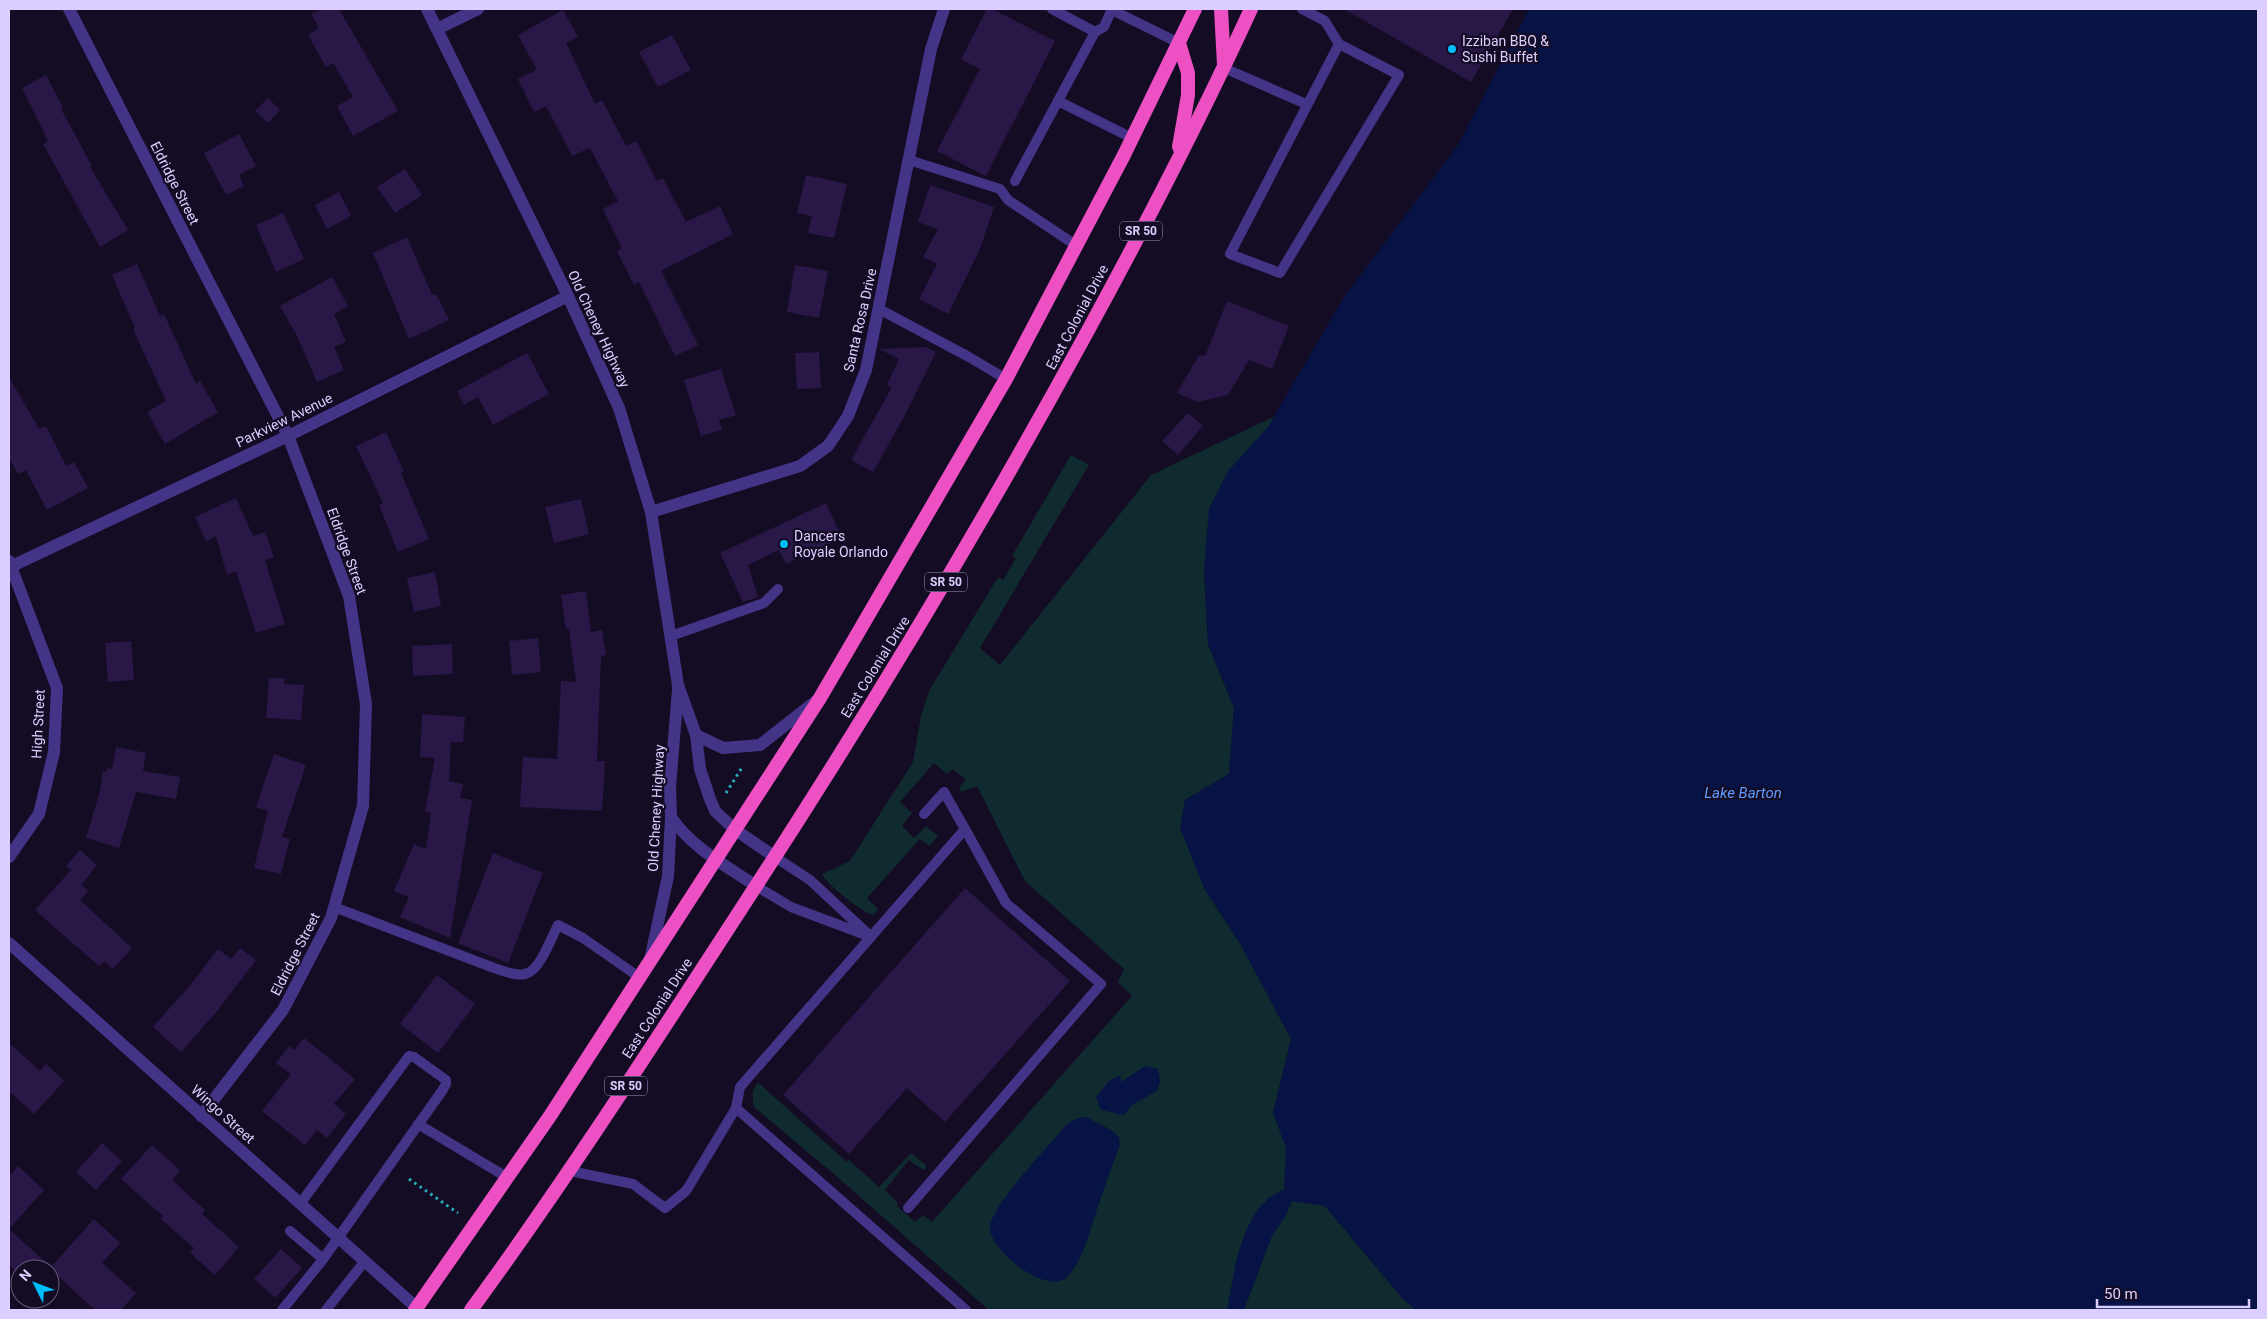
<svg xmlns="http://www.w3.org/2000/svg" width="2267" height="1319" viewBox="0 0 2267 1319" font-family="Roboto,sans-serif">
  <rect width="100%" height="100%" fill="#140c24"/>
  <!-- green -->
  <path fill="#0f2b2f" d="M 1275,416 L 1204,569 L 1208,644 L 1234,708 L 1229,774 L 1185,800 L 1204,888 L 1241,945 L 1291,1039 L 1273,1113 L 1325,1206 L 1403,1299 L 1416,1310 L 989,1310 L 835,1175 L 754,1107 C 752,1097 751,1091 758,1083 L 761,1085 L 847,1162 L 849,1160 L 879,1187 L 910,1154 L 912,1154 L 926,1165 L 926,1168 L 923,1170 L 909,1160 L 885,1190 L 898,1203 L 897,1206 L 915,1222 L 923,1215 L 932,1222 L 1132,996 L 1118,982 L 1124,969 L 1025,881 L 977,786 L 961,792 L 959,787 L 966,780 L 953,769 L 947,774 L 934,763 L 900,802 L 912,813 L 902,826 L 914,838 L 926,826 L 938,836 L 929,846 L 920,839 L 867,898 L 878,909 L 874,915 C 864,914 826,884 822,874 L 850,861 L 913,762 L 921,716 L 929,691 L 998,577 L 1003,580 L 1016,558 L 1012,556 L 1071,455 L 1089,465 L 980,648 L 1000,665 L 1151,475 Z"/>
  <!-- water -->
  <g fill="#061344">
    <path d="M 1529,9 L 2258,9 L 2258,1310 L 1416,1310 L 1403,1299 L 1325,1206 L 1292,1201 L 1285,1217 L 1272,1236 L 1244,1310 L 1227,1310 C 1234,1274 1239,1225 1268,1199 C 1273,1195 1279,1192 1284,1189 L 1286,1148 L 1273,1113 L 1291,1039 L 1241,945 L 1204,888 L 1180,828 L 1185,800 L 1229,774 L 1234,708 L 1208,644 L 1204,569 L 1209,509 L 1228,471 L 1268,427 L 1344,297 L 1458,145 Z"/>
    <polygon points="1145,1066 1158,1069 1160,1081 1157,1091 1132,1105 1124,1115 1101,1110 1096,1097 1109,1081 1120,1075 1121,1082"/>
    <path d="M 1086,1117 L 1111,1130 L 1119,1137 L 1120,1145 C 1112,1165 1105,1186 1098,1206 C 1090,1229 1085,1257 1068,1276 C 1048,1298 988,1249 990,1227 C 992,1204 1051,1144 1067,1124 L 1078,1118 Z"/>
  </g>
  <!-- building -->
  <g fill="#281747">
    <polygon points="322,9 339,9 398,111 353,136 337,106 353,97 333,63 326,67 308,35 319,28 311,14"/>
    <polygon points="987,9 992,9 1055,41 986,176 937,151 980,69 961,59"/>
    <polygon points="1344,9 1513,9 1471,82"/>
    <polygon points="563,10 578,37 566,43 595,104 602,100 626,146 636,141 657,181 663,178 686,222 720,206 733,234 661,271 698,345 675,356 639,282 634,285 617,251 622,248 603,209 618,201 590,148 572,156 546,106 534,112 518,79 537,70 518,35"/>
    <polygon points="672,35 691,70 658,87 639,52"/>
    <polygon points="46,75 63,108 61,109 92,166 90,167 128,230 100,247 43,144 48,141 22,88"/>
    <polygon points="268,98 280,110 268,123 255,111"/>
    <polygon points="239,134 256,166 239,175 244,186 226,195 204,153"/>
    <polygon points="405,169 422,195 395,213 377,187"/>
    <polygon points="806,175 847,184 834,238 808,233 812,216 797,213"/>
    <polygon points="930,185 994,207 980,249 948,314 919,299 937,264 923,257 938,229 918,222"/>
    <polygon points="339,192 351,216 327,229 315,205"/>
    <polygon points="283,213 304,259 276,272 256,225"/>
    <polygon points="407,237 432,295 436,294 449,320 409,339 373,253"/>
    <polygon points="137,264 160,316 164,314 196,384 200,381 218,412 165,444 147,412 166,401 133,329 135,328 112,275"/>
    <polygon points="795,265 828,271 819,318 787,312"/>
    <polygon points="332,277 348,306 334,314 346,342 334,347 344,370 317,382 297,336 280,306"/>
    <polygon points="1227,301 1289,326 1272,369 1249,360 1228,395 1198,402 1177,393 1199,355 1205,356"/>
    <polygon points="926,347 936,352 906,413 873,472 851,460 892,387 887,385 899,359 879,349"/>
    <polygon points="819,352 821,388 797,389 795,353"/>
    <polygon points="527,353 549,394 493,425 478,397 464,405 457,391"/>
    <polygon points="721,369 736,415 719,420 722,430 701,436 684,380"/>
    <polygon points="9,377 39,429 46,426 66,466 74,462 88,488 47,510 26,470 18,474 9,458"/>
    <polygon points="1188,413 1203,426 1178,455 1162,441"/>
    <polygon points="386,432 404,472 401,473 429,539 398,552 379,505 383,503 356,446"/>
    <polygon points="236,498 253,536 265,532 274,557 265,560 285,624 256,633 236,571 227,575 216,536 206,541 195,517"/>
    <polygon points="581,499 589,534 554,543 545,507"/>
    <polygon points="826,503 842,538 786,564 779,550 748,565 758,597 743,602 720,553"/>
    <polygon points="435,572 441,606 414,612 407,578"/>
    <polygon points="586,591 591,632 602,630 606,655 601,656 597,761 605,761 602,811 520,807 523,757 557,759 561,681 576,682 569,629 566,629 561,595"/>
    <polygon points="538,638 541,672 512,675 509,641"/>
    <polygon points="131,641 134,680 108,682 105,643"/>
    <polygon points="452,644 453,674 413,676 412,646"/>
    <polygon points="269,678 285,678 284,684 304,685 301,720 266,718"/>
    <polygon points="422,714 465,717 463,742 451,742 449,781 463,784 460,798 472,800 450,938 400,917 409,897 394,891 414,844 426,849 431,813 425,811 435,758 420,757"/>
    <polygon points="116,747 146,753 143,771 180,777 176,799 136,792 119,848 86,838 100,791 103,771 107,772 107,768 112,769"/>
    <polygon points="274,754 306,765 282,837 290,839 281,874 254,868 268,811 256,807"/>
    <polygon points="80,850 97,865 81,885 88,891 80,900 132,948 113,969 104,961 99,966 35,910 71,870 66,866"/>
    <polygon points="493,853 543,873 508,963 458,943"/>
    <polygon points="965,888 1070,981 945,1122 907,1088 849,1154 783,1095"/>
    <polygon points="240,948 256,960 218,1010 181,1052 153,1027 192,983 218,949 231,959"/>
    <polygon points="437,975 475,1004 438,1053 400,1024"/>
    <polygon points="304,1038 355,1079 334,1104 346,1114 327,1138 317,1130 305,1145 262,1111 291,1074 276,1063 289,1046 294,1050"/>
    <polygon points="9,1043 40,1071 46,1064 64,1081 34,1114 9,1091"/>
    <polygon points="102,1143 122,1161 96,1190 76,1172"/>
    <polygon points="152,1145 180,1170 172,1180 205,1210 202,1214 239,1247 215,1275 190,1253 194,1248 161,1219 163,1216 121,1179"/>
    <polygon points="18,1166 44,1190 9,1229 51,1267 94,1219 120,1243 102,1263 136,1293 121,1310 95,1310 50,1269 20,1269 20,1275 9,1265 9,1176"/>
    <polygon points="281,1249 302,1268 275,1298 254,1279"/>
  </g>
  <g fill="none" stroke-linecap="round" stroke-linejoin="round">
    <!-- path -->
    <g stroke="#25b0bd" stroke-width="3" stroke-dasharray="2.5 4" stroke-linecap="butt">
      <polyline points="726,793 743,766"/>
      <polyline points="409,1179 458,1213"/>
    </g>
    <!-- service -->
    <g stroke="#433487" stroke-width="10">
      <polyline points="1052,9 1095,32 1104,27 1112,9"/>
      <polyline points="1302,9 1325,21 1339,44 1399,75 1280,273 1230,254 1339,44"/>
      <polyline points="1112,10 1179,43"/>
      <polyline points="1224,68 1306,104"/>
      <polyline points="1058,101 1132,138"/>
      <polyline points="909,160 1000,189 1008,200 1077,246"/>
      <polyline points="1015,181 1095,32"/>
      <polyline points="879,309 969,357 1006,379"/>
      <polyline points="671,636 764,603 778,589"/>
      <polyline points="924,814 944,792 965,829"/>
      <polyline points="775,857 810,880 867,933"/>
      <polyline points="756,886 791,907 871,937"/>
      <path d="M 334,907 L 494,968 C 503,971 515,976 525,974 C 540,971 551,938 558,925 L 583,938 L 639,977"/>
      <polyline points="736,1108 966,1310"/>
      <polyline points="418,1124 508,1178"/>
      <polyline points="570,1171 633,1184 665,1208 686,1191 736,1108 740,1087 965,829 1006,903 1101,984 908,1208"/>
      <polyline points="290,1231 323,1259"/>
      <polyline points="282,1310 321,1262 442,1091 446,1084 446,1080 414,1057 409,1056 300,1204"/>
      <polyline points="326,1310 365,1261"/>
    </g>
    <!-- minor -->
    <g stroke="#433487" stroke-width="12">
      <polyline points="69,9 288,436 349,596 366,704 363,806 331,918 283,1010 201,1116"/>
      <polyline points="437,29 478,9"/>
      <polyline points="651,512 800,466 828,446 848,416 866,370 931,49 944,9"/>
      <polyline points="9,561 57,688 54,752 39,814 9,857"/>
      <polyline points="12,566 288,436 568,296"/>
      <polyline points="9,943 417,1308"/>
    </g>
    <!-- tertiary -->
    <g stroke="#433487" stroke-width="12">
      <polyline points="427,9 568,296 619,408 651,512 678,685 696,735 700,769 710,799 715,811 734,829 775,857"/>
      <polyline points="696,735 723,748 760,745 816,701"/>
      <path d="M 671,817 C 692,848 725,865 756,886"/>
      <polyline points="650,960 668,876 671,817 670,787 678,690"/>
    </g>
    <!-- trunk -->
    <g stroke="#ec50c2" stroke-width="14">
      <polyline points="1221,9 1224,65"/>
      <polyline points="1179,43 1188,73 1188,95 1179,147"/>
      <polyline points="415,1310 550,1116 820,698 1006,379 1124,155 1195,9"/>
      <path d="M 471,1310 C 572,1172 663,1029 756,886 C 873,706 983,523 1085,336 C 1144,228 1200,120 1251,9"/>
    </g>
  </g>
  <!-- markers -->
  <g fill="#00bcfa" stroke="#140c24" stroke-width="2">
    <circle cx="1452" cy="49" r="5"/>
    <circle cx="784" cy="544" r="5"/>
  </g>
  <g text-anchor="middle" stroke-width="4.5" stroke-linejoin="round" paint-order="stroke">
    <!-- shield labels -->
    <g fill="#140c24" stroke="#a094bd" stroke-width="1">
      <rect x="1120" y="221.5" width="42" height="19" rx="4"/>
      <rect x="925" y="572.5" width="42" height="19" rx="4"/>
      <rect x="605" y="1076.5" width="42" height="19" rx="4"/>
    </g>
    <g font-size="12" font-weight="bold" fill="#dccfff">
      <text x="1141" y="235">SR 50</text>
      <text x="946" y="586">SR 50</text>
      <text x="626" y="1090">SR 50</text>
    </g>
    <!-- poi labels -->
    <g font-size="14" fill="#dccfff" stroke="#140c24" text-anchor="start">
      <text x="1462" y="46">Izziban BBQ &amp;<tspan x="1462" dy="16">Sushi Buffet</tspan></text>
      <text x="794" y="541">Dancers<tspan x="794" dy="16">Royale Orlando</tspan></text>
    </g>
    <!-- street labels -->
    <g font-size="14" fill="#dccfff" stroke="#140c24">
      <text transform="translate(175 183) rotate(63)" y="5">Eldridge Street</text>
      <text transform="translate(1077 317) rotate(-62)" y="5">East Colonial Drive</text>
      <text transform="translate(860 320) rotate(-77)" y="5">Santa Rosa Drive</text>
      <text transform="translate(599 329) rotate(65)" y="5">Old Cheney Highway</text>
      <text transform="translate(284 420) rotate(-26)" y="5">Parkview Avenue</text>
      <text transform="translate(347 551) rotate(70)" y="5">Eldridge Street</text>
      <text transform="translate(875 667) rotate(-58)" y="5">East Colonial Drive</text>
      <text transform="translate(38 724) rotate(-87)" y="5">High Street</text>
      <text transform="translate(656 808) rotate(-87)" y="5">Old Cheney Highway</text>
      <text transform="translate(295 954) rotate(-63)" y="5">Eldridge Street</text>
      <text transform="translate(657 1008) rotate(-57)" y="5">East Colonial Drive</text>
      <text transform="translate(223 1114) rotate(42)" y="5">Wingo Street</text>
    </g>
    <!-- water labels -->
    <g font-size="15" font-style="italic" fill="#5d9cff" stroke="#140c24">
      <text x="1743" y="798">Lake Barton</text>
    </g>
  </g>
  <!-- border -->
  <rect width="2267" height="1319" fill="none" stroke="#dccfff" stroke-width="20"/>
  <!-- north arrow -->
  <g transform="translate(35 1284) rotate(312)"><circle r="24" fill="#140c24" stroke="#645a7c"/>
  <path d="M0-4L9 19L0 12L-9 19Z" fill="#00bcfa"/>
  <text y="-8" font-size="14" font-weight="bold" text-anchor="middle" fill="#dccfff">N</text>
  </g>
  <!-- scale -->
  <path d="M2097 1299v8h152v-8" fill="none" stroke="#dccfff" stroke-width="2.5"/>
  <text x="2104" y="1299" font-size="15" fill="#dccfff" stroke="#140c24" stroke-width="4" paint-order="stroke">50 m</text>
</svg>
